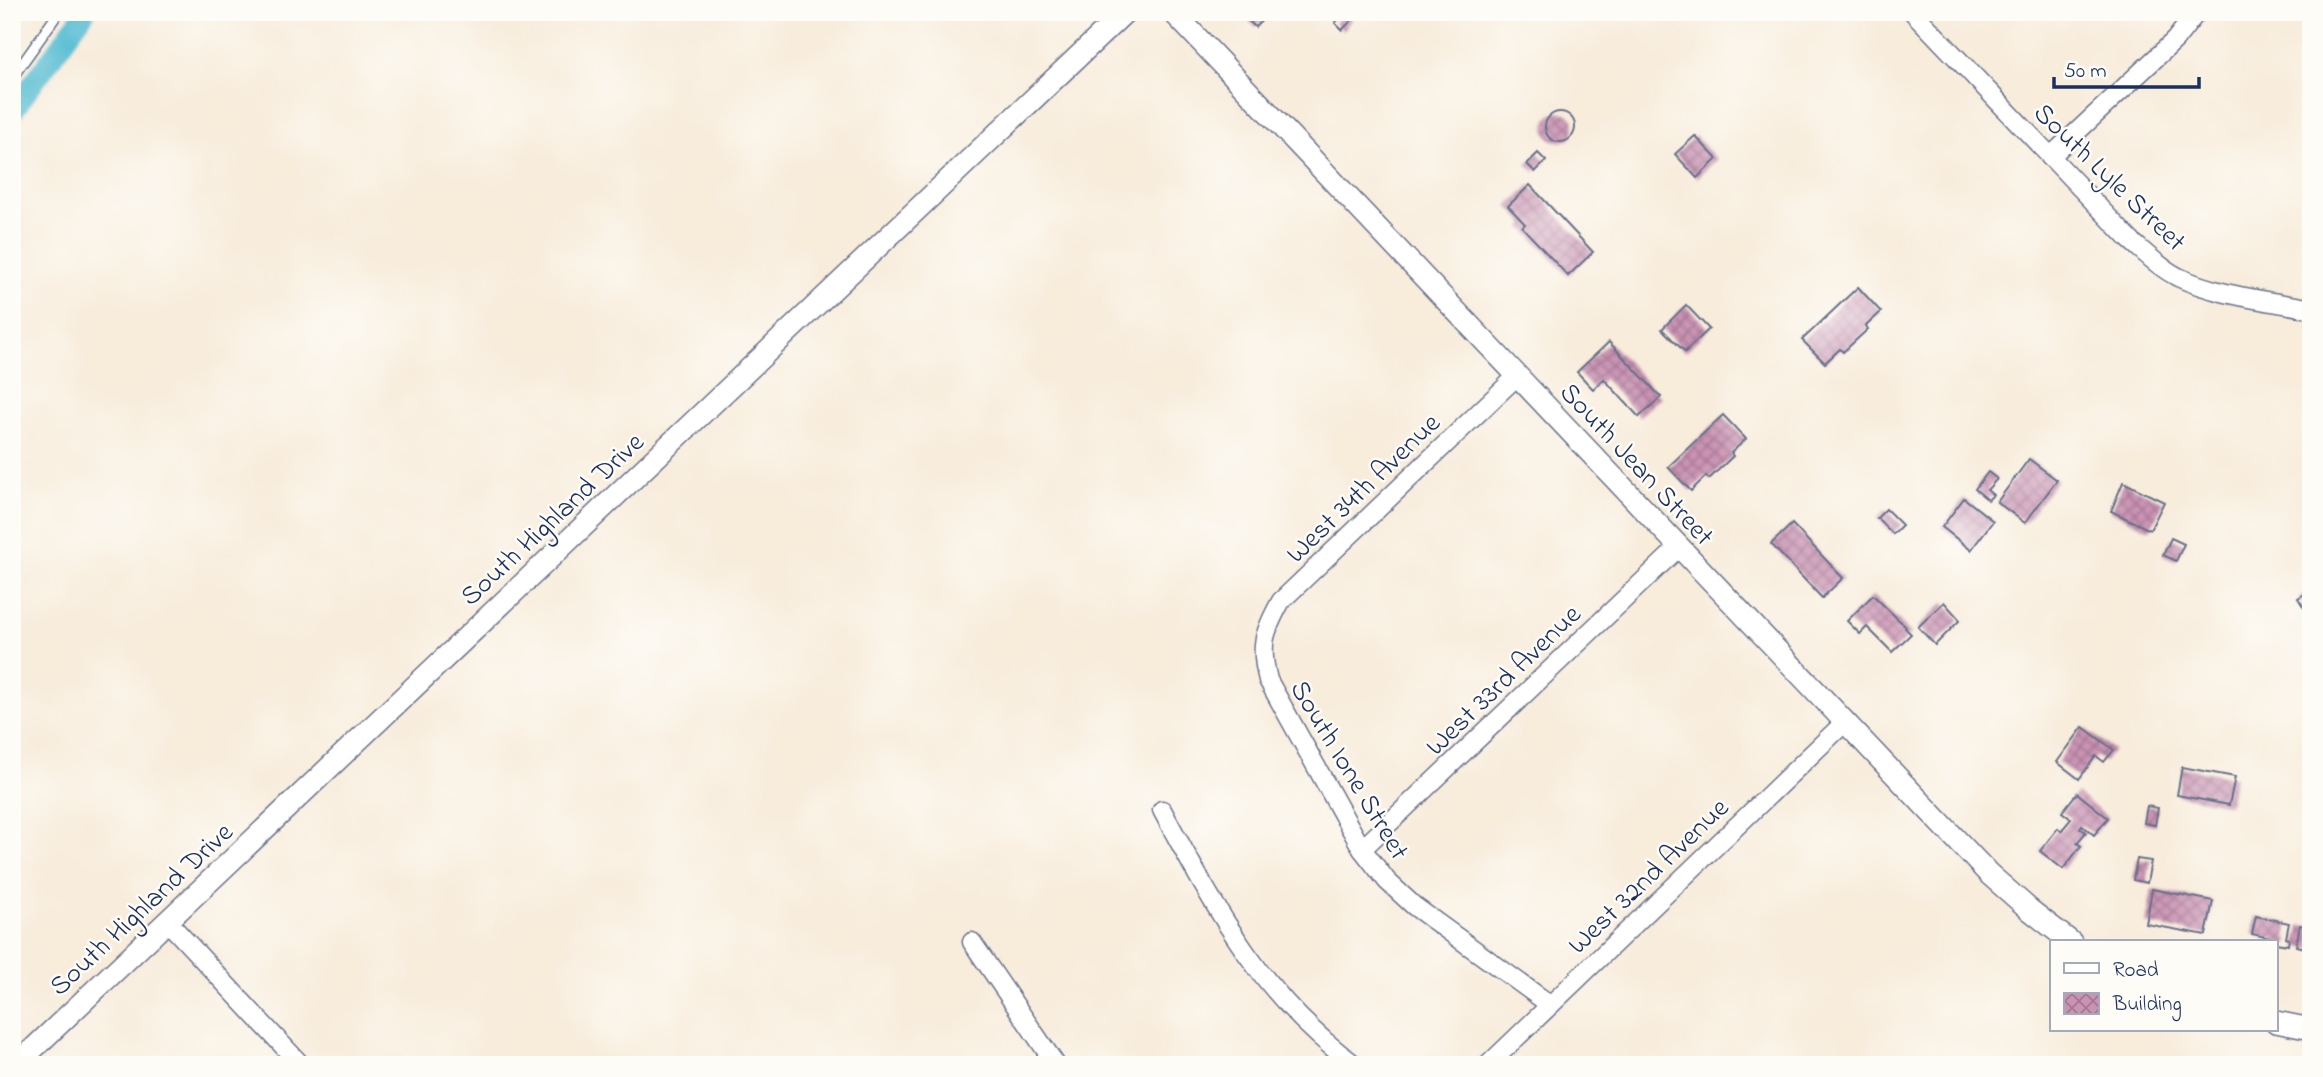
<svg xmlns="http://www.w3.org/2000/svg" width="2323" height="1077" viewBox="0 0 2323 1077" font-family="'Indie Flower',sans-serif">
  <defs>
    <pattern id="building-cross-hatch" width="8" height="8" patternUnits="userSpaceOnUse" patternTransform="scale(1.75)"><rect width="8" height="8" fill="#ca93b3"/><path d="M0 0l8 8M0 8l8-8" fill="none" stroke="#a37895"/></pattern>
  </defs>
  <rect width="100%" height="100%" fill="#fdfcf7"/>
  <filter id="ink" filterUnits="userSpaceOnUse"><feTurbulence type="fractalNoise" baseFrequency=".0143" numOctaves="2"/><feDisplacementMap in="SourceGraphic" scale="14" xChannelSelector="R" yChannelSelector="G"/><feConvolveMatrix kernelMatrix="1 2 1 2 8 2 1 2 1" color-interpolation-filters="sRGB"/></filter>
  <filter id="wash" filterUnits="userSpaceOnUse"><feTurbulence type="fractalNoise" baseFrequency=".00686" numOctaves="4" result="noise"/><feDisplacementMap in="SourceGraphic" scale="28" xChannelSelector="R" yChannelSelector="G"/><feGaussianBlur stdDeviation="1.57" result="paint"/><feColorMatrix in="noise" values="0 0 0 0 0 0 0 0 0 0 0 0 0 0 0 0 0 1.4 0 .05"/><feComposite in="paint" operator="in"/></filter>
  <g filter="url(#wash)">
    <rect width="100%" height="100%" fill="#f8ecdb"/>
    <g fill="none" stroke-linecap="round" stroke-linejoin="round">
      <!-- canal -->
      <polyline stroke="#55bcd2" stroke-width="21" points="12,112 85,12"/>
    </g>
    <g id="blocks">
      <!-- building -->
      <g fill="url(#building-cross-hatch)">
        <polygon points="1240,12 1271,12 1255,27"/>
        <polygon points="1345,13 1352,20 1342,30 1335,23"/>
        <circle cx="1560" cy="127" r="15"/>
        <polygon points="1695,136 1717,159 1697,178 1675,154"/>
        <polygon points="1538,153 1546,161 1535,172 1527,164"/>
        <polygon points="1530,185 1593,252 1568,276 1522,227 1525,224 1508,206"/>
        <polygon points="1858,287 1881,312 1866,326 1868,329 1843,352 1840,349 1825,363 1802,340"/>
        <polygon points="1686,305 1709,329 1685,352 1662,329"/>
        <polygon points="1609,342 1661,397 1639,417 1604,379 1593,389 1577,372"/>
        <polygon points="1723,415 1746,439 1731,453 1733,456 1709,479 1706,476 1691,491 1668,467"/>
        <polygon points="2029,459 2057,480 2025,523 1997,502"/>
        <polygon points="1988,472 1997,479 1987,490 1993,495 1988,500 1975,489"/>
        <polygon points="2123,482 2164,502 2150,530 2111,511"/>
        <polygon points="1964,498 1993,521 1971,550 1942,527"/>
        <polygon points="1886,509 1902,525 1893,534 1877,518"/>
        <polygon points="1792,524 1843,578 1822,598 1771,544"/>
        <polygon points="2171,538 2184,544 2176,561 2163,555"/>
        <polygon points="2311,590 2311,619 2298,598"/>
        <polygon points="1873,595 1906,627 1905,628 1911,634 1892,652 1867,627 1860,634 1847,621"/>
        <polygon points="1944,602 1960,620 1935,645 1918,627"/>
        <polygon points="2083,727 2114,750 2104,762 2096,756 2079,779 2057,762"/>
        <polygon points="2182,767 2235,777 2229,805 2177,795"/>
        <polygon points="2077,793 2108,818 2094,835 2082,825 2080,828 2086,832 2077,843 2081,846 2063,869 2040,851 2058,828 2061,831 2071,819 2062,812"/>
        <polygon points="2147,806 2158,808 2155,825 2144,823"/>
        <polygon points="2137,859 2151,861 2147,883 2133,880"/>
        <polygon points="2152,889 2213,901 2206,935 2146,924"/>
        <polygon points="2256,916 2289,923 2286,938 2289,939 2288,945 2276,943 2275,939 2252,934"/>
        <polygon points="2300,925 2311,927 2311,949 2296,946"/>
      </g>
    </g>
  </g>
  <g filter="url(#ink)">
    <use href="#blocks" fill-opacity="0" stroke="#68718a" stroke-width="2"/>
    <g fill="none" stroke-linecap="round" stroke-linejoin="round">
      <defs>
        <polyline id="service" points="12,78 59,12"/>
        <g id="minor">
          <path d="M 1913,12 L 2130,240 C 2145,253 2160,268 2178,277 C 2219,296 2267,300 2311,309"/>
          <polyline points="2050,157 2175,40 2197,12"/>
          <path d="M 1517,376 L 1281,601 C 1264,632 1259,645 1268,680 L 1362,849 L 1387,881 L 1414,906 L 1549,1004"/>
          <path d="M 1162,810 C 1215,908 1262,998 1355,1065"/>
          <polyline points="1362,849 1679,547"/>
          <polyline points="167,921 301,1065"/>
          <polyline points="972,942 1056,1065"/>
          <polyline points="1488,1065 1844,723"/>
        </g>
        <g id="tertiary">
          <polyline points="1173,12 1989,874 2030,910 2071,942"/>
          <polyline points="2276,1022 2311,1029"/>
          <polyline points="16,1065 1125,12"/>
        </g>
      </defs>
      <!-- service casing -->
      <use href="#service" stroke="#68718a" stroke-width="12"/>
      <!-- minor casing -->
      <use href="#minor" stroke="#68718a" stroke-width="21"/>
      <!-- tertiary casing -->
      <use href="#tertiary" stroke="#68718a" stroke-width="24"/>
      <!-- service -->
      <use href="#service" stroke="#fff" stroke-width="9"/>
      <!-- minor -->
      <use href="#minor" stroke="#fff" stroke-width="18"/>
      <!-- tertiary -->
      <use href="#tertiary" stroke="#fff" stroke-width="21"/>
    </g>
  </g>
  <g text-anchor="middle" stroke-width="5" stroke-linejoin="round" paint-order="stroke">
    <!-- street labels -->
    <g font-size="28" fill="#1b2f5e" stroke="#fdfcf7">
      <text transform="translate(2111 176) rotate(44)" y="10">South Lyle Street</text>
      <text transform="translate(1638 463) rotate(47)" y="10">South Jean Street</text>
      <text transform="translate(1362 487) rotate(-44)" y="10">West 34th Avenue</text>
      <text transform="translate(551 518) rotate(-43)" y="10">South Highland Drive</text>
      <text transform="translate(1502 679) rotate(-44)" y="10">West 33rd Avenue</text>
      <text transform="translate(1351 769) rotate(59)" y="10">South Ione Street</text>
      <text transform="translate(1647 875) rotate(-44)" y="10">West 32nd Avenue</text>
      <text transform="translate(140 908) rotate(-43)" y="10">South Highland Drive</text>
    </g>
  </g>
  <!-- margin -->
  <rect width="2323" height="1077" fill="none" stroke="#fdfcf7" stroke-width="42"/>
  <!-- legend -->
  <rect x="2050" y="940" width="228" height="91" fill="#fdfcf7" stroke="#a3aaba" stroke-width="2"/>
  <rect x="2064" y="963" width="35" height="10" fill="#ffffff" stroke="#a3aaba" stroke-width="2"/>
  <text x="2113" y="976" font-size="21" fill="#1b2f5e">Road</text>
  <rect x="2064" y="993" width="35" height="21" fill="url(#building-cross-hatch)" stroke="#a3aaba" stroke-width="2"/>
  <text x="2113" y="1010" font-size="21" fill="#1b2f5e">Building</text>
  <!-- scale -->
  <path d="M2054 77v10h145v-10" fill="none" stroke="#1b2f5e" stroke-width="3.5"/>
  <text x="2064" y="77" font-size="21" fill="#1b2f5e" stroke="#fdfcf7" stroke-width="5" paint-order="stroke">50 m</text>
</svg>
